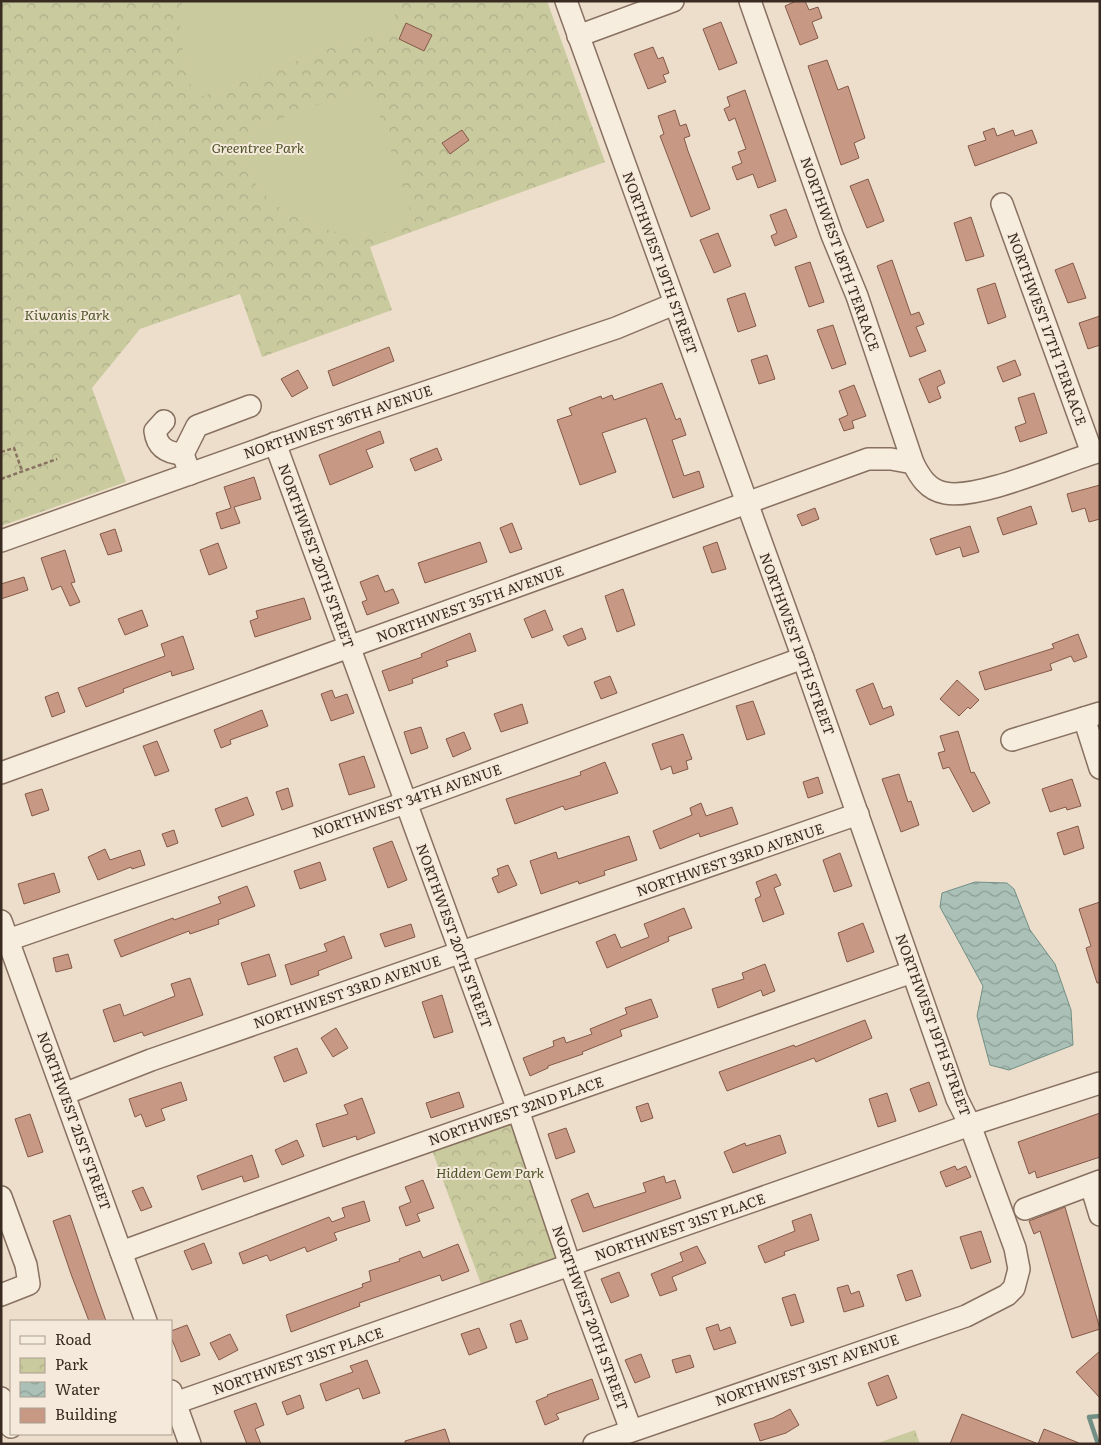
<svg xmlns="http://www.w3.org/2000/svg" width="1101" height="1445" viewBox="0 0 1101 1445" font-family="Literata,serif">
  <defs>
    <pattern id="park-crowns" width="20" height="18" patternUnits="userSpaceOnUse" patternTransform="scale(1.25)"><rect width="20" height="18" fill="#caca9f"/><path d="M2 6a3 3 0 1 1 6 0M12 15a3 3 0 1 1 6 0" fill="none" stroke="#aeae89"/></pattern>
    <pattern id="water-waves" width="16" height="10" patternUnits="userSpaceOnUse" patternTransform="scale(1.25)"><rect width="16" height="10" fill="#abc1b8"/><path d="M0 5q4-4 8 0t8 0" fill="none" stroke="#8c9d95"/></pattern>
  </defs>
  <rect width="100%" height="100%" fill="#ecdecb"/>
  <!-- park -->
  <g fill="url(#park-crowns)">
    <polygon points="1,1 547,1 605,162 370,247 392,310 262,357 240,294 140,329 92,388 126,482 1,526"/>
    <polygon points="518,1110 570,1265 485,1295 429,1142"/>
    <polygon points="915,1430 920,1444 875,1444"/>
  </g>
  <!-- pitch -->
  <g fill="#caca9f">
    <path d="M 182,1 L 388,1 L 397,20 L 392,32 L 339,45 L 195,99 C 186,69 176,33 182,1 Z"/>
    <path d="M 361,89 L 373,95 L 414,222 C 405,225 395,231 385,232 C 341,242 282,221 255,183 C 247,171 241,156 236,142 L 255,128 Z"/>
  </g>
  <!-- water -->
  <polygon fill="url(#water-waves)" stroke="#728f85" points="975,882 1007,883 1014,889 1030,930 1055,964 1071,1010 1073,1045 1009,1070 990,1065 977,1016 983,986 940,907 942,893"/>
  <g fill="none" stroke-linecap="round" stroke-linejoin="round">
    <!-- stream -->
    <polyline stroke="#728f85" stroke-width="4.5" points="1098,1444 1089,1417 1100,1416"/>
  </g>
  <!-- building -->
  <g fill="#c79884" stroke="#855948">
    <polygon points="796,1 805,1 809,10 818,7 822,18 812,22 818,38 800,45 785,6"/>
    <polygon points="721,22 737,63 719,70 703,29"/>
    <polygon points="406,23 432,35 424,51 399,39"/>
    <polygon points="653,47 658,59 663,57 669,73 663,75 666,82 648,89 634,54"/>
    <polygon points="827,60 838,90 848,86 865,138 854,143 859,158 841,165 808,66"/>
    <polygon points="745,90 776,181 758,188 753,174 737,180 732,167 742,163 738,152 746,149 735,118 729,121 724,109 730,106 727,97"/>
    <polygon points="675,110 680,126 686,124 690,136 684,138 688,151 710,209 691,217 660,136 664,134 658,116"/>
    <polygon points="994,128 997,136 1013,130 1015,136 1032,130 1037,143 975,166 968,146 986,140 983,132"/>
    <polygon points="462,130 469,140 450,154 442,143"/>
    <polygon points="868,179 884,221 867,228 850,186"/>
    <polygon points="786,209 797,237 775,246 771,236 777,233 770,215"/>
    <polygon points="971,217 984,256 966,261 954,223"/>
    <polygon points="718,233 731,266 714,273 700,240"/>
    <polygon points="892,260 911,315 919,312 924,324 916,327 926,351 910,357 877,266"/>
    <polygon points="810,262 824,302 809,307 795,267"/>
    <polygon points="1073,263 1086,298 1068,303 1055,270"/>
    <polygon points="995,283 1006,317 988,324 977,289"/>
    <polygon points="745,293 756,326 738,332 727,299"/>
    <polygon points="1100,316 1100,345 1088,349 1079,323"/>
    <polygon points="833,325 846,364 832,369 817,330"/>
    <polygon points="389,347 394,361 333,386 328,371"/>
    <polygon points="767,355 775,379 759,384 751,360"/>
    <polygon points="1015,360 1021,375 1003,382 997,367"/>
    <polygon points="298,370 308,388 292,397 281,379"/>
    <polygon points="940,370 945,383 937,387 941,398 929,403 919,379"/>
    <polygon points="662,383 676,420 680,418 686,435 672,440 684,476 699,471 704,487 673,498 646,418 602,433 616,472 580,485 557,420 572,415 569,408 601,396 602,399 612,395 614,400"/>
    <polygon points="854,385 866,416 852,421 854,428 844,431 839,419 848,415 839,391"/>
    <polygon points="1034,393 1047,433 1020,442 1015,427 1026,423 1018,398"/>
    <polygon points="380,431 384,443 366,450 373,467 330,485 319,455"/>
    <polygon points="437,448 442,460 415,471 410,459"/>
    <polygon points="254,477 261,499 234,507 240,523 221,529 216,513 231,508 224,487"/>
    <polygon points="1100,485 1100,519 1089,522 1085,508 1072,512 1067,494"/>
    <polygon points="1031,506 1037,524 1003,535 997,518"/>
    <polygon points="815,508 819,519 802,526 797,515"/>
    <polygon points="512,523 522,549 510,553 500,528"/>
    <polygon points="970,526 979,552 963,557 960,547 936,555 930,539"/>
    <polygon points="115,529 122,551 108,555 100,534"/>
    <polygon points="480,542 487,562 425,583 418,563"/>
    <polygon points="717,542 726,569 712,573 703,547"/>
    <polygon points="218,543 227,568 209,575 200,550"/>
    <polygon points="65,550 75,582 71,583 80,602 70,606 61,586 52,590 41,558"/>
    <polygon points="378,575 385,592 393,589 399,603 367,615 362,602 367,600 360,582"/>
    <polygon points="24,577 28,590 1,599 1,584"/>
    <polygon points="623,589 635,625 617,632 605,596"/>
    <polygon points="304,598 311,619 255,637 250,621 258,618 256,611"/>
    <polygon points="142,610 148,626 125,635 118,619"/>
    <polygon points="545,610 553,630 532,638 524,619"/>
    <polygon points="582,628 586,639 568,646 563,636"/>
    <polygon points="470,633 476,651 446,661 448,666 412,679 413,683 389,691 382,671 422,657 421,654"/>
    <polygon points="1078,634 1087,657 1074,662 1071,656 1050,664 1052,670 985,690 979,672 1054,648 1052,644"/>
    <polygon points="183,636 194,669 172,676 171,671 123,689 124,692 86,707 78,688 165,656 161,644"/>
    <polygon points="610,676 617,693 601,699 594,682"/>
    <polygon points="957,680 979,700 970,709 968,707 959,716 940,699"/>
    <polygon points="873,683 883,709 891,706 894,715 870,725 856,690"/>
    <polygon points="332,690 335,698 347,694 354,713 331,721 321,694"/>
    <polygon points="58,692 65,712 52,717 45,697"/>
    <polygon points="753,701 765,734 747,740 736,706"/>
    <polygon points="522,704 528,723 501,732 494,714"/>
    <polygon points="262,710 268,726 230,740 231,744 221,748 214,730"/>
    <polygon points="421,727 428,748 411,754 404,732"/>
    <polygon points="958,731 971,773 974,772 990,803 973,812 949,767 943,769 938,753 945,751 940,736"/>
    <polygon points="464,732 471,749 453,757 446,739"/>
    <polygon points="683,734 692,759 686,761 688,769 673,774 671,766 661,770 652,744"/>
    <polygon points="157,741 169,771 155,776 143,746"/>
    <polygon points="364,756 375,787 349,795 339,764"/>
    <polygon points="605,762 618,793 565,810 563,806 515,824 506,799 581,775 580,772"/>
    <polygon points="899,774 908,802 911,801 919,825 901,832 882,779"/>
    <polygon points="818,777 823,793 808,798 803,782"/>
    <polygon points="1072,779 1081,806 1067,810 1066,807 1050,812 1042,789"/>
    <polygon points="288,788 293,806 282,810 276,792"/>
    <polygon points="42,789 49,810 32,816 25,794"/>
    <polygon points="247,797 254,815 222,827 215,809"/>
    <polygon points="701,803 706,816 732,807 738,824 700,837 699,833 660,849 653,831 692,815 690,808"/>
    <polygon points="1078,826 1084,848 1064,855 1057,833"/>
    <polygon points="174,830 178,843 167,847 162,834"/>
    <polygon points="629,836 637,860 604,871 605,875 579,884 578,881 541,894 530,861 556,852 558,859"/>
    <polygon points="392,841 407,880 388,888 373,848"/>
    <polygon points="105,849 110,860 140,850 145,865 132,869 131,867 98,880 88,857"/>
    <polygon points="840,853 852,886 834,892 823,860"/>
    <polygon points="320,862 326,880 300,889 294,871"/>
    <polygon points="508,865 517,885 498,893 492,878 499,875 497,869"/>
    <polygon points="54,873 60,892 24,904 18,884"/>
    <polygon points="776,874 781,885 774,888 784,914 763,922 755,899 761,896 756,882"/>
    <polygon points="247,886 255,906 218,920 219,924 190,934 189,931 121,957 114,940 173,918 174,920 221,903 218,897"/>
    <polygon points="1100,902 1100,983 1097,983 1086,948 1091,946 1079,909"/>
    <polygon points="684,908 692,928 668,937 669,941 607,968 596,942 615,934 621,948 649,937 644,924"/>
    <polygon points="863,923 874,952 847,962 838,933"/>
    <polygon points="411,924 415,937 385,947 380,934"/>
    <polygon points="344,936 352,958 318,971 319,975 291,985 285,965 327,951 324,944"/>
    <polygon points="68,954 72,968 56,972 53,958"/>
    <polygon points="269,954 276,976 248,985 241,963"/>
    <polygon points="765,964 775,991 763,996 761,990 718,1008 712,989 744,979 742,973"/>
    <polygon points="190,978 203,1015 144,1036 142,1032 114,1042 103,1010 120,1004 124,1016 175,996 171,984"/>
    <polygon points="442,995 453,1032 434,1038 422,1002"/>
    <polygon points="651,999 658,1017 620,1030 622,1036 582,1052 583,1054 548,1066 548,1068 530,1076 523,1058 554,1046 553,1041 564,1037 566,1043 592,1034 590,1029 627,1014 625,1008"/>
    <polygon points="865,1020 872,1038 816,1062 814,1058 727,1091 719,1072 794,1045 795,1047"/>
    <polygon points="336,1028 348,1048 333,1057 321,1038"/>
    <polygon points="297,1048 307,1073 284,1082 274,1057"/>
    <polygon points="181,1082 187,1100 161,1109 165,1120 146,1127 141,1114 135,1117 129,1099"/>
    <polygon points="929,1082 937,1105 919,1112 910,1089"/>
    <polygon points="459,1092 464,1107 431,1118 426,1103"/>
    <polygon points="887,1093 896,1121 878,1127 869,1099"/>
    <polygon points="362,1098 375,1133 357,1140 356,1136 323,1147 316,1124 348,1114 344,1105"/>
    <polygon points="648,1103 653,1118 641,1122 636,1107"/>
    <polygon points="1100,1113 1100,1157 1037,1178 1035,1171 1029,1174 1018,1142"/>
    <polygon points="30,1114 43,1152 28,1157 15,1119"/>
    <polygon points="566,1128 575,1152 556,1159 548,1134"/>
    <polygon points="780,1135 786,1153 733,1173 724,1152 745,1143 746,1146"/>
    <polygon points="297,1140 304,1156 282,1165 275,1150"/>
    <polygon points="252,1155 259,1177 244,1182 242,1176 202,1190 197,1176"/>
    <polygon points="955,1166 957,1170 966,1166 971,1177 946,1187 940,1172"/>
    <polygon points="664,1176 666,1183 675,1180 681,1198 583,1232 571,1200 588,1193 594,1208 646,1192 643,1183"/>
    <polygon points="423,1180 434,1208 417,1214 420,1221 406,1226 399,1207 411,1202 405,1187"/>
    <polygon points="143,1187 152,1207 141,1211 132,1191"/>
    <polygon points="364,1201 370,1221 334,1233 337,1240 307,1252 305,1247 270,1261 267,1255 243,1264 239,1253 329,1217 332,1222 345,1217 342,1208"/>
    <polygon points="1065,1207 1100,1329 1072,1338 1040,1231 1034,1234 1029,1221"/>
    <polygon points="811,1214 819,1240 784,1252 785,1255 765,1263 758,1246 795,1231 792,1221"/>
    <polygon points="70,1215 94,1287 106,1321 89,1321 71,1274 53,1221"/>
    <polygon points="981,1231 991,1262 971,1269 960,1237"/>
    <polygon points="204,1243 212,1263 192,1270 184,1251"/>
    <polygon points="458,1244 469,1271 442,1281 440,1275 359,1303 360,1306 291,1332 286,1315 363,1287 362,1284 371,1281 369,1271 400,1261 399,1259 420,1251 423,1258"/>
    <polygon points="697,1246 706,1263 672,1277 677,1290 660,1296 651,1274 683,1261 680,1253"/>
    <polygon points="912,1270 921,1296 906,1301 897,1275"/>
    <polygon points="619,1272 629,1296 611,1303 601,1279"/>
    <polygon points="848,1285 851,1294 859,1291 864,1306 844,1312 837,1288"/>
    <polygon points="795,1294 804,1322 791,1326 782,1298"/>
    <polygon points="521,1320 528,1339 516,1343 510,1324"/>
    <polygon points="718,1324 720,1331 730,1327 736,1343 714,1350 706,1328"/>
    <polygon points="187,1325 200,1355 181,1362 171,1337 171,1331"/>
    <polygon points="479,1328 487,1348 469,1355 461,1334"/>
    <polygon points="230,1334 238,1350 219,1360 210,1343"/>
    <polygon points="1100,1351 1100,1398 1076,1372"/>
    <polygon points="641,1354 650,1377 635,1383 625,1360"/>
    <polygon points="690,1355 694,1367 676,1373 672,1360"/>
    <polygon points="367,1360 380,1393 363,1399 359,1388 326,1401 320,1384 353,1372 350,1366"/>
    <polygon points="888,1375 897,1398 877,1406 868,1383"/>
    <polygon points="592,1379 599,1399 556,1414 559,1419 545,1425 536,1401 548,1396 547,1395"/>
    <polygon points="300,1395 304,1408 287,1415 282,1402"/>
    <polygon points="256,1403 264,1425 255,1429 261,1444 247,1444 234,1411"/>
    <polygon points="790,1409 799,1425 786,1433 760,1441 754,1424 773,1418"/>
    <polygon points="962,1414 1036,1443 1036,1444 950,1444"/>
    <polygon points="445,1429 450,1444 405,1444 405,1441"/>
    <polygon points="1044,1429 1079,1443 1078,1444 1038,1444"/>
  </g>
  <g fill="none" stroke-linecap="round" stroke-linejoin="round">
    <defs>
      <g id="minor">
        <polyline points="566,1 803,658 957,1099 970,1125 1015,1248 1019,1269 1014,1288 1007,1295 966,1316 594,1444"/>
        <path d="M 750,1 L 832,235 L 857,296 L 913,463 C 920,477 928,490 945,493 C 979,500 1063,462 1100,451"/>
        <polyline points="578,36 673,1"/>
        <polyline points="1002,204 1092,453"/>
        <path d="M 164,421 L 155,431 C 157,447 166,453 183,454"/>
        <polyline points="275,443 518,1110 570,1265 631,1430"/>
        <polyline points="190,474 183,454 197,426 250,406"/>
        <polyline points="1,541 319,428 616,328 674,304"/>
        <polyline points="1084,718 1100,768"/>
        <polyline points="1012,740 1100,713"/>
        <polyline points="1,773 868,459 891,459 913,463"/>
        <polyline points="1,921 146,1321"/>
        <polyline points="8,940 405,803 803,658"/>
        <polyline points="64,1094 151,1060 858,814"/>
        <polyline points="1091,1185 1100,1215"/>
        <polyline points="1,1197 26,1265 29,1284 1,1295"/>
        <polyline points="1025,1209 1100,1181"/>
        <polyline points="121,1252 355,1167 912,972"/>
        <polyline points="171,1391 190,1444"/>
        <polyline points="1,1398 11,1427"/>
        <polyline points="175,1403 970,1125 1100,1083"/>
      </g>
    </defs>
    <!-- minor casing -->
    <use href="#minor" stroke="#887160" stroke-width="24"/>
    <!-- path -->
    <g stroke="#887160" stroke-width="2.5" stroke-dasharray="4 2.5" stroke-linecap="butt">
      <polyline points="1,452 14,448 22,471"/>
      <polyline points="1,479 57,459"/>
    </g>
    <!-- minor -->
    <use href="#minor" stroke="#f7edde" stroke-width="21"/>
  </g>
  <g text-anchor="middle" stroke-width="4" stroke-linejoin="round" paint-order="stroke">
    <!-- park labels -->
    <g font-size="14" font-style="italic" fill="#4f552a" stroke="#f4e9da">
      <text x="258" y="153">Greentree Park</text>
      <text x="67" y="320">Kiwanis Park</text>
      <text x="490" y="1178">Hidden Gem Park</text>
    </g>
    <!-- street labels -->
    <g font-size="14" fill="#3a2b22" stroke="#f4e9da">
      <text transform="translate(840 254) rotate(70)" y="5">NORTHWEST 18TH TERRACE</text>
      <text transform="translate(660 263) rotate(70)" y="5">NORTHWEST 19TH STREET</text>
      <text transform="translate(1047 329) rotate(70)" y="5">NORTHWEST 17TH TERRACE</text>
      <text transform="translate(338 422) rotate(-19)" y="5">NORTHWEST 36TH AVENUE</text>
      <text transform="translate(316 556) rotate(70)" y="5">NORTHWEST 20TH STREET</text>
      <text transform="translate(470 604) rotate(-20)" y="5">NORTHWEST 35TH AVENUE</text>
      <text transform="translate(797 644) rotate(70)" y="5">NORTHWEST 19TH STREET</text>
      <text transform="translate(407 801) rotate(-19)" y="5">NORTHWEST 34TH AVENUE</text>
      <text transform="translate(730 860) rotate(-19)" y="5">NORTHWEST 33RD AVENUE</text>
      <text transform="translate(454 936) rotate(70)" y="5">NORTHWEST 20TH STREET</text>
      <text transform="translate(347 992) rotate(-19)" y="5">NORTHWEST 33RD AVENUE</text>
      <text transform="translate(933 1025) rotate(70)" y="5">NORTHWEST 19TH STREET</text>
      <text transform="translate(516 1111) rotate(-19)" y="5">NORTHWEST 32ND PLACE</text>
      <text transform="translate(74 1121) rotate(70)" y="5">NORTHWEST 21ST STREET</text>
      <text transform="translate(680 1227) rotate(-19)" y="5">NORTHWEST 31ST PLACE</text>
      <text transform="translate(590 1318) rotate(70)" y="5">NORTHWEST 20TH STREET</text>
      <text transform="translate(298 1361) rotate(-19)" y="5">NORTHWEST 31ST PLACE</text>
      <text transform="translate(807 1370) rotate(-19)" y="5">NORTHWEST 31ST AVENUE</text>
    </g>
  </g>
  <!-- border -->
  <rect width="1101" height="1445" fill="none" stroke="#3a2b22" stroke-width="5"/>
  <!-- legend -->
  <rect x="10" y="1320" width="162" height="115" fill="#f4e9da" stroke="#aa9d90"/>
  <rect x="20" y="1336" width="25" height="8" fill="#f7edde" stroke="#aa9d90"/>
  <text x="55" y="1345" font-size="15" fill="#3a2b22">Road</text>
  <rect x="20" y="1358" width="25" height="15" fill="url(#park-crowns)" stroke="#aa9d90"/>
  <text x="55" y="1370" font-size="15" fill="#3a2b22">Park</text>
  <rect x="20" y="1382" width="25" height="15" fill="url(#water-waves)" stroke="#aa9d90"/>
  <text x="55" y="1395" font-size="15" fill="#3a2b22">Water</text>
  <rect x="20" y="1408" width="25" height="15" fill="#c79884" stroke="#aa9d90"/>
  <text x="55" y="1420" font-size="15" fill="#3a2b22">Building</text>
</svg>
